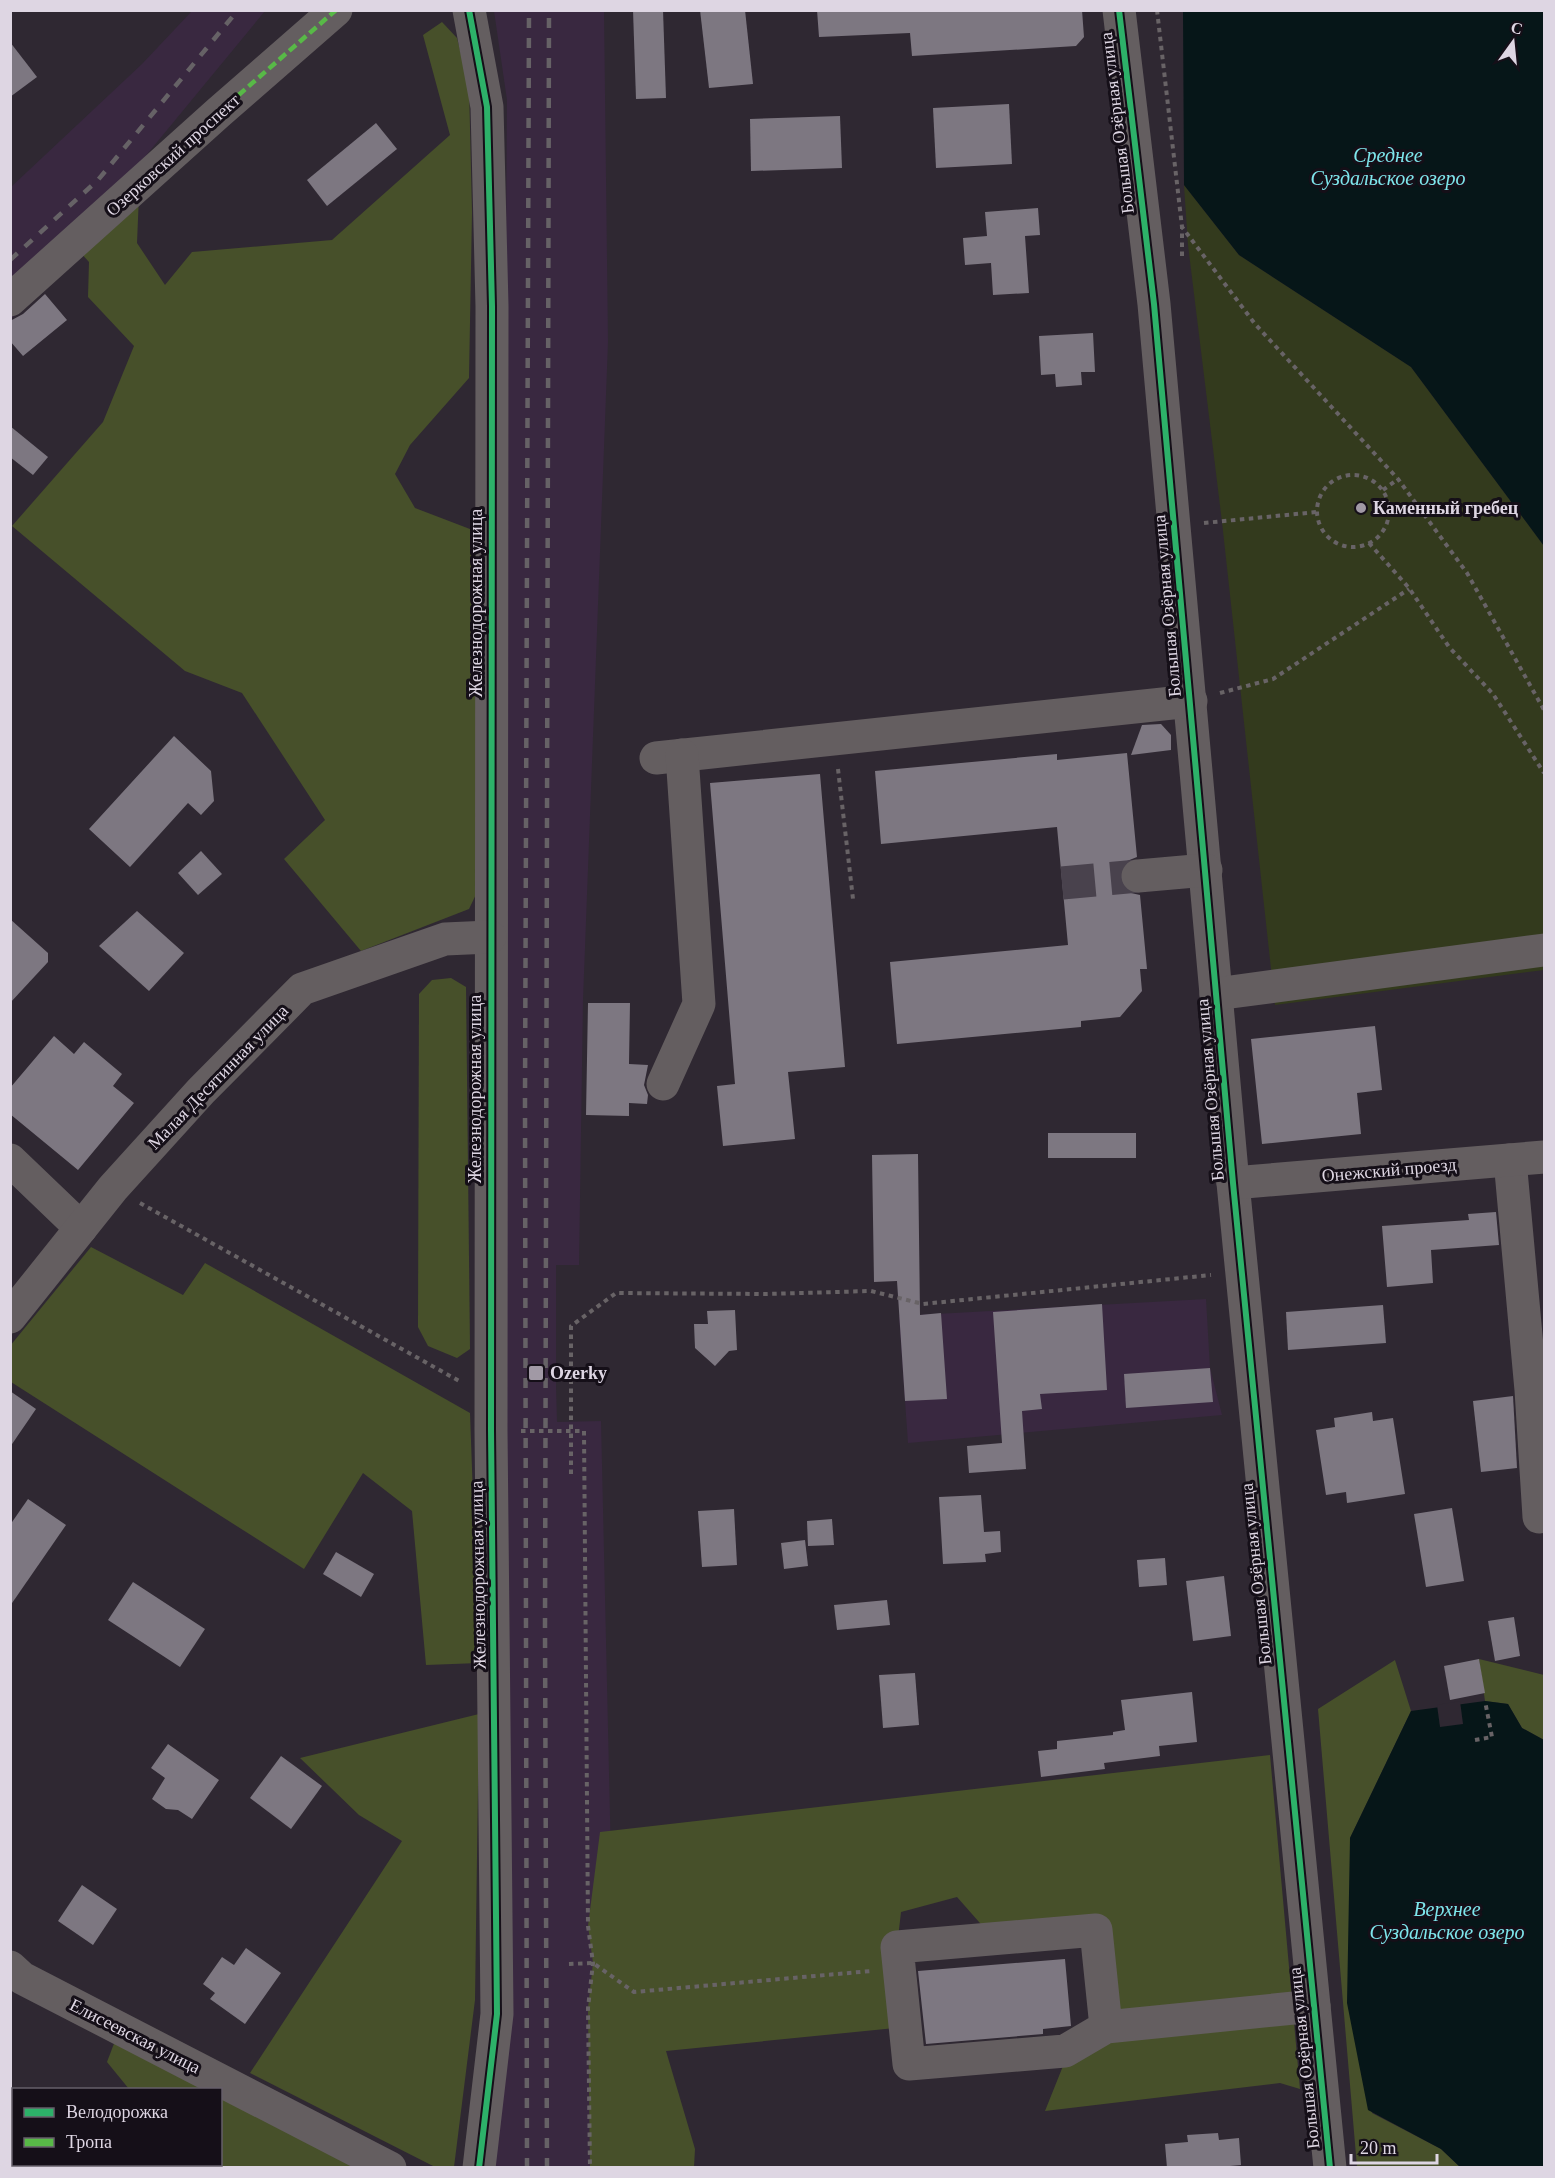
<svg xmlns="http://www.w3.org/2000/svg" width="1555" height="2178" viewBox="0 0 1555 2178" font-family="Georgia,serif">
  <rect width="100%" height="100%" fill="#2f2832"/>
  <!-- built -->
  <g fill="#392840">
    <polygon points="192,11 265,11 139,164 135,193 11,319 11,187 142,64"/>
    <polygon points="494,11 604,11 608,342 583,1000 579,1265 556,1265 556,1386 557,1422 601,1421 618,2167 487,2168 498,1428 507,100"/>
    <polygon points="1206,1299 1210,1368 1222,1415 908,1443 899,1316"/>
  </g>
  <!-- green -->
  <polygon fill="#333a1d" points="1184,185 1239,255 1411,367 1544,546 1544,970 1275,1005 1222,522 1188,245"/>
  <!-- forest -->
  <g fill="#47502a">
    <polygon points="442,22 457,38 469,86 472,212 469,378 410,445 395,474 415,508 483,534 481,884 469,909 361,951 284,859 325,820 242,693 185,671 12,526 103,422 134,346 88,297 89,262 79,251 139,195 137,243 165,285 192,252 332,240 450,135 423,35"/>
    <polygon points="451,978 466,987 470,1349 457,1358 428,1346 418,1327 419,994 432,980"/>
    <polygon points="91,1247 183,1295 205,1263 470,1413 479,1663 426,1665 412,1511 363,1473 304,1569 11,1382 10,1346"/>
    <polygon points="1479,1659 1544,1675 1544,1740 1522,1728 1508,1704 1485,1701"/>
    <polygon points="1395,1660 1411,1711 1350,1838 1372,2113 1441,2149 1460,2167 1357,2167 1318,1709"/>
    <polygon points="479,1714 475,2000 454,2167 435,2167 250,2073 402,1841 359,1815 300,1758"/>
    <polygon points="1270,1755 1300,2089 1280,2083 1045,2111 1063,2066 1106,2027 1096,1930 994,1939 957,1897 901,1912 897,1947 905,2027 666,2051 695,2149 694,2167 590,2168 588,2008 593,1963 588,1926 600,1832"/>
    <polygon points="115,2041 210,2089 129,2089 107,2062"/>
    <polygon points="221,2095 361,2167 192,2168 190,2165 220,2164"/>
  </g>
  <!-- water -->
  <g fill="#061618">
    <polygon points="1183,11 1544,11 1544,546 1411,367 1239,255 1184,185"/>
    <polygon points="1485,1701 1508,1704 1522,1728 1544,1740 1544,2167 1460,2167 1441,2149 1368,2110 1347,2003 1350,1838 1411,1711"/>
  </g>
  <!-- pier -->
  <polygon fill="#2f2832" points="1460,1701 1463,1724 1440,1727 1437,1705"/>
  <!-- building -->
  <g fill="#7d7781">
    <polygon points="633,10 663,10 666,98 636,99"/>
    <polygon points="700,10 745,10 753,84 709,88"/>
    <polygon points="817,10 1082,10 1084,37 1076,46 912,56 910,33 819,37"/>
    <polygon points="10,42 37,77 10,97"/>
    <polygon points="1009,104 1012,164 936,168 933,108"/>
    <polygon points="840,116 842,168 751,171 750,119"/>
    <polygon points="376,123 397,149 327,206 307,180"/>
    <polygon points="1038,208 1040,235 1025,236 1029,293 993,295 991,263 965,265 963,238 987,236 985,212"/>
    <polygon points="45,294 67,320 23,356 10,341 10,321 23,314"/>
    <polygon points="1093,333 1095,372 1081,372 1082,385 1056,387 1055,374 1041,375 1039,336"/>
    <polygon points="10,426 48,457 33,475 10,457"/>
    <polygon points="1161,724 1171,735 1171,750 1131,755 1142,725"/>
    <polygon points="174,736 211,771 214,801 201,815 188,803 130,867 89,829"/>
    <polygon points="1127,753 1137,857 1127,861 1121,868 1119,877 1123,887 1131,893 1140,895 1147,969 1140,969 1142,991 1120,1017 1081,1021 1081,1027 897,1044 890,962 1068,945 1057,827 881,844 875,771 1057,754 1057,760"/>
    <polygon points="820,774 845,1067 788,1072 795,1139 723,1146 717,1086 735,1084 710,783"/>
    <polygon points="201,851 222,874 198,895 178,873"/>
    <polygon points="137,911 184,953 149,991 99,946"/>
    <polygon points="10,919 48,953 48,962 10,1003"/>
    <polygon points="588,1003 630,1003 629,1064 648,1065 644,1085 648,1095 647,1104 629,1103 629,1116 586,1115"/>
    <polygon points="1375,1026 1382,1090 1357,1093 1361,1134 1262,1144 1251,1039"/>
    <polygon points="54,1036 74,1054 84,1042 122,1074 113,1086 134,1103 78,1170 10,1114 10,1088"/>
    <rect x="1048" y="1133" width="88" height="25"/>
    <polygon points="918,1154 920,1315 941,1313 947,1399 905,1401 897,1281 874,1282 872,1155"/>
    <polygon points="1496,1212 1499,1245 1431,1250 1433,1283 1387,1287 1382,1226 1469,1220 1468,1214"/>
    <polygon points="1102,1304 1107,1390 1040,1394 1042,1409 1022,1411 1026,1469 969,1473 967,1446 1002,1443 993,1312"/>
    <polygon points="1383,1305 1386,1343 1288,1350 1286,1312"/>
    <polygon points="735,1310 737,1350 729,1351 715,1366 695,1348 694,1324 708,1324 707,1311"/>
    <polygon points="1210,1368 1213,1402 1126,1408 1124,1374"/>
    <polygon points="10,1391 36,1409 10,1447"/>
    <polygon points="1513,1396 1517,1468 1481,1472 1473,1401"/>
    <polygon points="1372,1412 1373,1421 1393,1418 1405,1494 1347,1503 1346,1492 1326,1495 1316,1430 1335,1427 1334,1418"/>
    <polygon points="981,1495 984,1532 1000,1531 1001,1552 985,1554 986,1562 943,1564 939,1497"/>
    <polygon points="28,1499 66,1525 10,1606 10,1525"/>
    <polygon points="1452,1508 1464,1581 1426,1587 1414,1514"/>
    <polygon points="734,1509 737,1565 702,1567 698,1511"/>
    <polygon points="832,1519 834,1545 808,1546 807,1521"/>
    <polygon points="805,1540 808,1566 784,1569 781,1543"/>
    <polygon points="336,1552 374,1574 361,1597 323,1574"/>
    <polygon points="1165,1558 1167,1585 1139,1587 1137,1560"/>
    <polygon points="1224,1576 1231,1636 1193,1641 1186,1581"/>
    <polygon points="133,1582 205,1629 180,1667 108,1620"/>
    <polygon points="887,1600 890,1625 837,1630 834,1605"/>
    <polygon points="1514,1617 1520,1656 1495,1661 1488,1621"/>
    <polygon points="1479,1659 1485,1693 1450,1700 1444,1666"/>
    <polygon points="915,1673 919,1725 883,1728 879,1675"/>
    <polygon points="1192,1692 1197,1742 1159,1746 1160,1756 1104,1763 1105,1769 1041,1777 1038,1751 1057,1749 1057,1741 1113,1735 1113,1732 1125,1730 1121,1700"/>
    <polygon points="168,1744 219,1780 192,1819 178,1810 166,1809 152,1799 165,1778 151,1768"/>
    <polygon points="281,1756 322,1786 291,1829 250,1798"/>
    <polygon points="82,1885 117,1909 93,1945 58,1921"/>
    <polygon points="246,1948 281,1973 245,2024 210,1999 215,1993 203,1984 222,1957 234,1965"/>
    <polygon points="1065,1959 1071,2026 1043,2029 1043,2034 926,2044 918,1971"/>
    <polygon points="1218,2133 1219,2140 1239,2138 1241,2165 1230,2166 1230,2168 1167,2168 1165,2144 1188,2142 1187,2135"/>
  </g>
  <g fill="none" stroke-linecap="round" stroke-linejoin="round">
    <!-- minor-tunnel -->
    <polyline stroke="#49424d" stroke-width="33" stroke-dasharray="33 16" stroke-linecap="butt" points="1062,883 1138,876"/>
    <!-- path -->
    <g stroke="#686366" stroke-width="4" stroke-dasharray="4.5 4.5" stroke-linecap="butt">
      <polyline points="1157,10 1182,227"/>
      <polyline points="1182,256 1182,227 1255,324 1398,479 1467,573 1544,710"/>
      <circle cx="1353" cy="511" r="36"/>
      <polyline points="1383,490 1398,479"/>
      <polyline points="1204,523 1317,512"/>
      <polyline points="1369,543 1409,588 1449,647 1493,694 1544,773"/>
      <polyline points="1220,693 1273,679 1409,589"/>
      <polyline points="838,769 853,899"/>
      <polyline points="140,1203 461,1382"/>
      <polyline points="521,1431 584,1431 588,1926 593,1963 588,2008 590,2168"/>
      <polyline points="571,1474 571,1326 616,1293 764,1294 871,1291 923,1304 1211,1275"/>
      <polyline points="1475,1740 1492,1737 1485,1701"/>
      <polyline points="569,1964 593,1963 634,1992 871,1971"/>
    </g>
    <!-- minor -->
    <g stroke="#645e60" stroke-width="33">
      <polyline points="469,10 487,107 492,306 491,1430 497,2014 479,2168"/>
      <polyline points="1119,10 1154,304 1233,1183 1330,2168"/>
      <polyline points="10,300 218,113 336,10"/>
      <polyline points="656,758 1191,701"/>
      <polyline points="1138,876 1206,870"/>
      <polyline points="1216,994 1544,950"/>
      <polyline points="663,1084 699,1004 682,755"/>
      <polyline points="10,1160 81,1228"/>
      <polyline points="1510,1160 1531,1390 1539,1517"/>
      <polyline points="1233,1183 1544,1157"/>
      <polyline points="10,1317 113,1188 201,1091 302,989 445,939 490,937"/>
      <polyline points="10,1967 22,1978 390,2168"/>
      <polyline points="1106,2027 1096,1930 897,1947 909,2064 1065,2051 1106,2027 1314,2006"/>
    </g>
    <!-- rail -->
    <g stroke="#666266" stroke-width="4.5" stroke-dasharray="10 10" stroke-linecap="butt">
      <polyline points="10,260 98,180 238,10"/>
      <polyline points="527,2168 525,1101 529,10"/>
      <polyline points="547,2168 545,1629 549,10"/>
    </g>
    <!-- quiet -->
    <polyline stroke="#58b947" stroke-width="4.5" stroke-dasharray="9 4.5" stroke-linecap="butt" points="218,113 336,10"/>
    <defs>
      <g id="cycleway">
        <polyline points="469,10 487,107 492,306 491,1430 497,2014 479,2168"/>
        <polyline points="1119,10 1154,304 1233,1183 1330,2168"/>
      </g>
    </defs>
    <!-- cycleway casing -->
    <use href="#cycleway" stroke="#150f18" stroke-width="10"/>
    <!-- cycleway -->
    <use href="#cycleway" stroke="#2db169" stroke-width="6"/>
  </g>
  <!-- markers -->
  <g fill="#a199a5" stroke="#150f18" stroke-width="2">
    <circle cx="1361" cy="508" r="6"/>
    <rect x="528" y="1365" width="16" height="16" rx="3"/>
  </g>
  <g text-anchor="middle" stroke-width="6" stroke-linejoin="round" paint-order="stroke">
    <!-- street labels -->
    <g font-size="18" fill="#ded6e3" stroke="#150f18">
      <text transform="translate(1117 123) rotate(-97)" y="6">Большая Озёрная улица</text>
      <text transform="translate(173 155) rotate(-42)" y="6">Озерковский проспект</text>
      <text transform="translate(476 603) rotate(-90)" y="6">Железнодорожная улица</text>
      <text transform="translate(1167 606) rotate(-95)" y="6">Большая Озёрная улица</text>
      <text transform="translate(218 1077) rotate(-46)" y="6">Малая Десятинная улица</text>
      <text transform="translate(475 1089) rotate(-90)" y="6">Железнодорожная улица</text>
      <text transform="translate(1210 1090) rotate(-95)" y="6">Большая Озёрная улица</text>
      <text transform="translate(1389 1170) rotate(-5)" y="6">Онежский проезд</text>
      <text transform="translate(1256 1574) rotate(-96)" y="6">Большая Озёрная улица</text>
      <text transform="translate(478 1575) rotate(-91)" y="6">Железнодорожная улица</text>
      <text transform="translate(135 2036) rotate(27)" y="6">Елисеевская улица</text>
      <text transform="translate(1304 2058) rotate(-96)" y="6">Большая Озёрная улица</text>
    </g>
    <!-- poi labels -->
    <g font-size="18" font-weight="bold" fill="#ded6e3" stroke="#150f18" text-anchor="start">
      <text x="1373" y="514">Каменный гребец</text>
      <text x="550" y="1379">Ozerky</text>
    </g>
    <!-- water labels -->
    <g font-size="20" font-style="italic" fill="#7ee6ec" stroke="#150f18">
      <text x="1388" y="162">Среднее<tspan x="1388" dy="23">Суздальское озеро</tspan></text>
      <text x="1447" y="1916">Верхнее<tspan x="1447" dy="23">Суздальское озеро</tspan></text>
    </g>
  </g>
  <!-- border -->
  <rect width="1555" height="2178" fill="none" stroke="#ded6e3" stroke-width="24"/>
  <!-- legend -->
  <rect x="12" y="2088" width="210" height="78" fill="#150f18" stroke="#655f69" stroke-width="1.5"/>
  <rect x="24" y="2108" width="30" height="9" fill="#2db169" stroke="#655f69" stroke-width="1.5"/>
  <text x="66" y="2118" font-size="18" fill="#ded6e3">Велодорожка</text>
  <rect x="24" y="2138" width="30" height="9" fill="#58b947" stroke="#655f69" stroke-width="1.5"/>
  <text x="66" y="2148" font-size="18" fill="#ded6e3">Тропа</text>
  <!-- north arrow -->
  <g transform="translate(1513 42) rotate(15)" stroke="#150f18" stroke-width="4.5" paint-order="stroke">
  <path d="M0-4.5L10 22L0 15L-10 22Z" fill="#ded6e3"/>
  <text y="-9" font-size="16" font-weight="bold" text-anchor="middle" fill="#ded6e3">С</text>
  </g>
  <!-- scale -->
  <path d="M1351 2154v9h86v-9" fill="none" stroke="#ded6e3" stroke-width="3"/>
  <text x="1360" y="2154" font-size="18" fill="#ded6e3" stroke="#150f18" stroke-width="4.5" paint-order="stroke">20 m</text>
</svg>
